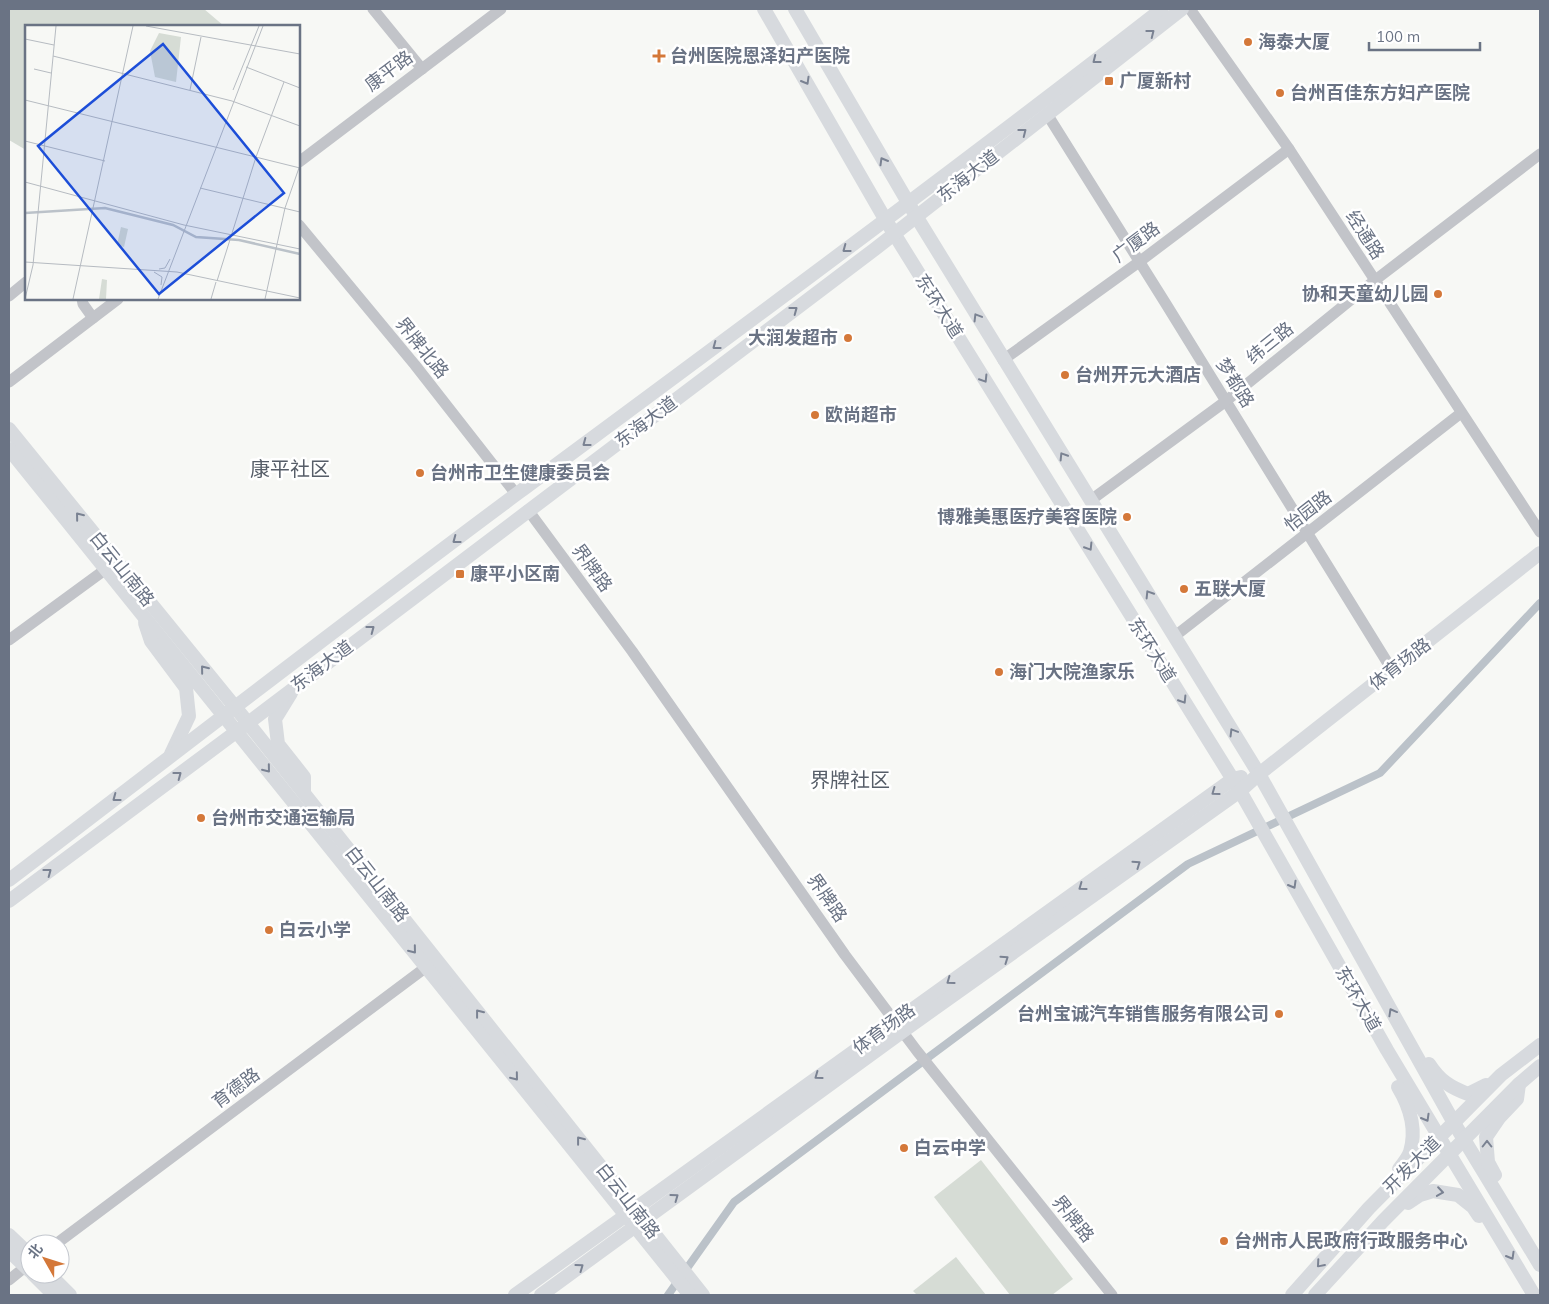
<svg xmlns="http://www.w3.org/2000/svg" width="1549" height="1304" viewBox="0 0 1549 1304" font-family="Mulish,'Noto Sans SC',sans-serif">
  <rect width="100%" height="100%" fill="#f7f8f5"/>
  <!-- green -->
  <g fill="#d6dcd5">
    <polygon points="9,9 204,9 224,26 26,26 26,150 9,140"/>
    <polygon points="981,1160 1073,1279 1052,1295 1010,1295 934,1197"/>
    <polygon points="956,1257 986,1295 917,1295 913,1291"/>
  </g>
  <g fill="none" stroke-linecap="round" stroke-linejoin="round">
    <!-- canal -->
    <polyline stroke="#bbc2c9" stroke-width="8" points="668,1295 734,1202 1188,864 1380,773 1540,603"/>
    <!-- minor -->
    <g stroke="#c2c4c9" stroke-width="11">
      <polyline points="373,9 422,69"/>
      <polyline points="1190,9 1289,149 1540,532"/>
      <polyline points="1047,114 1166,304 1392,670"/>
      <polyline points="299,162 501,9"/>
      <polyline points="299,225 415,365 516,494"/>
      <polyline points="9,296 26,282"/>
      <polyline points="82,299 83,304 93,318"/>
      <polyline points="1003,360 1139,262 1289,149"/>
      <polyline points="9,382 118,299"/>
      <polyline points="1091,500 1226,401 1374,281 1540,154"/>
      <polyline points="528,510 632,651 845,955 917,1051 1112,1295"/>
      <polyline points="1175,636 1461,413"/>
      <polyline points="9,640 106,569"/>
      <polyline points="56,1244 433,962"/>
      <polyline points="9,1280 30,1263"/>
    </g>
    <!-- major -->
    <g stroke="#d7dade" stroke-width="14">
      <polyline points="764,9 885,219 1240,791 1387,1050 1534,1295"/>
      <polyline points="795,9 916,216 1259,774 1454,1123 1540,1265"/>
      <polyline points="9,429 248,723 703,1295"/>
      <polyline points="9,449 690,1295"/>
      <polyline points="145,623 151,641 186,688 189,716 171,754"/>
      <polyline points="291,693 275,719 278,744 304,777 304,793"/>
      <path d="M 9,880 C 178,751 347,620 518,493 C 734,333 950,174 1162,9"/>
      <polyline points="9,901 248,723 875,249 1182,9"/>
      <path d="M 1429,1064 C 1440,1081 1450,1087 1468,1094 L 1486,1085"/>
      <path d="M 1398,1087 C 1410,1107 1417,1129 1410,1152 C 1408,1158 1403,1164 1399,1169"/>
      <polyline points="1495,1175 1488,1162 1486,1137 1499,1118 1517,1099 1519,1084"/>
      <polyline points="1408,1203 1420,1195 1433,1191 1458,1195 1473,1207 1479,1216"/>
      <polyline points="9,1235 30,1255"/>
      <polyline points="9,1251 30,1271"/>
      <polyline points="33,1274 54,1295"/>
      <polyline points="49,1274 70,1295"/>
      <polyline points="515,1295 1233,779 1241,777"/>
      <polyline points="541,1295 903,1031 1240,791 1259,774 1540,553"/>
      <polyline points="1292,1295 1369,1208 1501,1075 1540,1045"/>
      <polyline points="1315,1295 1383,1221 1519,1084 1540,1066"/>
    </g>
  </g>
  <!-- one-way arrows -->
  <defs><path id="oneway-chevron" d="M-2-3.5L2.5 0L-2 3.5" fill="none" stroke-width="1.6" stroke-linecap="round" stroke-linejoin="round" transform="scale(1.25)"/></defs>
  <g stroke="#7a8292">
    <use href="#oneway-chevron" transform="translate(1151 33) rotate(-38)"/>
    <use href="#oneway-chevron" transform="translate(1096 60) rotate(142)"/>
    <use href="#oneway-chevron" transform="translate(806 81) rotate(60)"/>
    <use href="#oneway-chevron" transform="translate(1023 132) rotate(-38)"/>
    <use href="#oneway-chevron" transform="translate(883 161) rotate(-120)"/>
    <use href="#oneway-chevron" transform="translate(846 249) rotate(143)"/>
    <use href="#oneway-chevron" transform="translate(794 310) rotate(-37)"/>
    <use href="#oneway-chevron" transform="translate(977 317) rotate(-121)"/>
    <use href="#oneway-chevron" transform="translate(716 346) rotate(143)"/>
    <use href="#oneway-chevron" transform="translate(984 379) rotate(58)"/>
    <use href="#oneway-chevron" transform="translate(586 443) rotate(143)"/>
    <use href="#oneway-chevron" transform="translate(1063 456) rotate(-122)"/>
    <use href="#oneway-chevron" transform="translate(79 516) rotate(-129)"/>
    <use href="#oneway-chevron" transform="translate(456 540) rotate(143)"/>
    <use href="#oneway-chevron" transform="translate(1089 547) rotate(58)"/>
    <use href="#oneway-chevron" transform="translate(1149 594) rotate(-122)"/>
    <use href="#oneway-chevron" transform="translate(371 629) rotate(-37)"/>
    <use href="#oneway-chevron" transform="translate(204 669) rotate(-129)"/>
    <use href="#oneway-chevron" transform="translate(1183 700) rotate(58)"/>
    <use href="#oneway-chevron" transform="translate(1233 732) rotate(-121)"/>
    <use href="#oneway-chevron" transform="translate(267 769) rotate(51)"/>
    <use href="#oneway-chevron" transform="translate(178 775) rotate(-37)"/>
    <use href="#oneway-chevron" transform="translate(1215 792) rotate(144)"/>
    <use href="#oneway-chevron" transform="translate(116 798) rotate(143)"/>
    <use href="#oneway-chevron" transform="translate(1137 864) rotate(-35)"/>
    <use href="#oneway-chevron" transform="translate(48 872) rotate(-37)"/>
    <use href="#oneway-chevron" transform="translate(1293 885) rotate(60)"/>
    <use href="#oneway-chevron" transform="translate(1082 887) rotate(144)"/>
    <use href="#oneway-chevron" transform="translate(413 950) rotate(51)"/>
    <use href="#oneway-chevron" transform="translate(1005 959) rotate(-35)"/>
    <use href="#oneway-chevron" transform="translate(950 981) rotate(144)"/>
    <use href="#oneway-chevron" transform="translate(1392 1012) rotate(-119)"/>
    <use href="#oneway-chevron" transform="translate(479 1013) rotate(-128)"/>
    <use href="#oneway-chevron" transform="translate(818 1076) rotate(144)"/>
    <use href="#oneway-chevron" transform="translate(515 1077) rotate(51)"/>
    <use href="#oneway-chevron" transform="translate(1426 1118) rotate(60)"/>
    <use href="#oneway-chevron" transform="translate(580 1140) rotate(-128)"/>
    <use href="#oneway-chevron" transform="translate(1487 1144) rotate(-90)"/>
    <use href="#oneway-chevron" transform="translate(1440 1192) rotate(8)"/>
    <use href="#oneway-chevron" transform="translate(675 1197) rotate(-36)"/>
    <use href="#oneway-chevron" transform="translate(1511 1256) rotate(60)"/>
    <use href="#oneway-chevron" transform="translate(1320 1264) rotate(131)"/>
    <use href="#oneway-chevron" transform="translate(580 1267) rotate(-36)"/>
  </g>
  <!-- markers -->
  <g fill="#d47839" stroke="#fff" stroke-width="2">
    <circle cx="1248" cy="42" r="5"/>
    <path d="M656.5 48.5h5v5h5v5h-5v5h-5v-5h-5v-5h5z"/>
    <rect x="1104" y="76" width="10" height="10" rx="2.5"/>
    <circle cx="1280" cy="93" r="5"/>
    <circle cx="1438" cy="294" r="5"/>
    <circle cx="848" cy="338" r="5"/>
    <circle cx="1065" cy="375" r="5"/>
    <circle cx="815" cy="415" r="5"/>
    <circle cx="420" cy="473" r="5"/>
    <circle cx="1127" cy="517" r="5"/>
    <rect x="455" y="569" width="10" height="10" rx="2.5"/>
    <circle cx="1184" cy="589" r="5"/>
    <circle cx="999" cy="672" r="5"/>
    <circle cx="201" cy="818" r="5"/>
    <circle cx="269" cy="930" r="5"/>
    <circle cx="1279" cy="1014" r="5"/>
    <circle cx="904" cy="1148" r="5"/>
    <circle cx="1224" cy="1241" r="5"/>
  </g>
  <g text-anchor="middle" stroke-width="5" stroke-linejoin="round" paint-order="stroke">
    <!-- poi labels -->
    <g font-size="18" font-weight="bold" fill="#6a7384" stroke="#fff" text-anchor="start">
      <text x="1258" y="48">海泰大厦</text>
      <text x="670" y="62">台州医院恩泽妇产医院</text>
      <text x="1119" y="87">广厦新村</text>
      <text x="1290" y="99">台州百佳东方妇产医院</text>
      <text x="1428" y="300" text-anchor="end">协和天童幼儿园</text>
      <text x="838" y="344" text-anchor="end">大润发超市</text>
      <text x="1075" y="381">台州开元大酒店</text>
      <text x="825" y="421">欧尚超市</text>
      <text x="430" y="479">台州市卫生健康委员会</text>
      <text x="1117" y="523" text-anchor="end">博雅美惠医疗美容医院</text>
      <text x="470" y="580">康平小区南</text>
      <text x="1194" y="595">五联大厦</text>
      <text x="1009" y="678">海门大院渔家乐</text>
      <text x="211" y="824">台州市交通运输局</text>
      <text x="279" y="936">白云小学</text>
      <text x="1269" y="1020" text-anchor="end">台州宝诚汽车销售服务有限公司</text>
      <text x="914" y="1154">白云中学</text>
      <text x="1234" y="1247">台州市人民政府行政服务中心</text>
    </g>
    <!-- street labels -->
    <g font-size="18" fill="#6a7384" stroke="#fff">
      <text transform="translate(389 71) rotate(-37)" y="6">康平路</text>
      <text transform="translate(968 176) rotate(-38)" y="6">东海大道</text>
      <text transform="translate(1365 235) rotate(57)" y="6">经通路</text>
      <text transform="translate(1136 242) rotate(-37)" y="6">广厦路</text>
      <text transform="translate(939 306) rotate(58)" y="6">东环大道</text>
      <text transform="translate(1270 343) rotate(-39)" y="6">纬三路</text>
      <text transform="translate(422 348) rotate(51)" y="6">界牌北路</text>
      <text transform="translate(1235 383) rotate(58)" y="6">梦都路</text>
      <text transform="translate(646 422) rotate(-37)" y="6">东海大道</text>
      <text transform="translate(1308 511) rotate(-38)" y="6">怡园路</text>
      <text transform="translate(592 568) rotate(54)" y="6">界牌路</text>
      <text transform="translate(122 569) rotate(51)" y="6">白云山南路</text>
      <text transform="translate(1152 650) rotate(58)" y="6">东环大道</text>
      <text transform="translate(1400 664) rotate(-38)" y="6">体育场路</text>
      <text transform="translate(322 666) rotate(-37)" y="6">东海大道</text>
      <text transform="translate(377 884) rotate(52)" y="6">白云山南路</text>
      <text transform="translate(827 898) rotate(55)" y="6">界牌路</text>
      <text transform="translate(1358 999) rotate(60)" y="6">东环大道</text>
      <text transform="translate(884 1029) rotate(-36)" y="6">体育场路</text>
      <text transform="translate(236 1088) rotate(-37)" y="6">育德路</text>
      <text transform="translate(1412 1165) rotate(-45)" y="6">开发大道</text>
      <text transform="translate(628 1201) rotate(52)" y="6">白云山南路</text>
      <text transform="translate(1073 1219) rotate(51)" y="6">界牌路</text>
    </g>
    <!-- quarter labels -->
    <g font-size="20" fill="#575e69" stroke="#fff">
      <text x="290" y="476">康平社区</text>
      <text x="850" y="787">界牌社区</text>
    </g>
  </g>
  <!-- overview -->
  <g transform="translate(25 25)">
    <rect width="275" height="275" fill="#f7f8f5"/>
    <path d="M 134,8 L 156,12 L 151,57 L 130,52 L 125,26 ZM 96,202 L 103,204 L 99,222 L 92,220 ZM 77,254 L 82,255 L 81,274 L 74,274 Z" fill="#d6dcd5"/>
    <path fill="none" stroke="#bbc2c9" stroke-width="2.5" d="M 0,188 L 80,183 L 148,200 L 171,212 L 214,215 L 275,229"/>
    <path fill="none" stroke="#b6bbc1" stroke-width="1" d="M 121,1 L 275,29M 0,14 L 29,20M 28,31 L 207,76 L 275,101M 221,42 L 275,63M 9,44 L 26,48M 165,65 L 176,12M 208,65 L 234,1M 0,75 L 275,143M 0,116 L 80,136M 0,157 L 159,200 L 275,224M 175,163 L 275,187M 0,237 L 152,247 L 275,273M 134,244 L 140,243 L 145,234M 129,247 L 137,252 L 136,260M 192,256 L 231,132 L 259,57M 0,274 L 8,240 L 31,1M 48,274 L 108,1M 133,274 L 238,1M 186,274 L 191,257M 240,274 L 260,183 L 275,140"/>
    <path fill="#1d4ed8" fill-opacity="0.15" stroke="#1d4ed8" stroke-width="2.5" d="M 138,19 L 259,168 L 134,269 L 13,121 Z"/>
    <rect width="275" height="275" fill="none" stroke="#6a7384" stroke-width="2.5"/>
  </g>
  <!-- border -->
  <rect width="1549" height="1304" fill="none" stroke="#6a7384" stroke-width="20"/>
  <!-- north arrow -->
  <g transform="translate(45 1259) rotate(309)"><circle r="24" fill="#ffffff" stroke="#c3c7ce"/>
  <path d="M0-4L9 19L0 12L-9 19Z" fill="#d47839"/>
  <text y="-8" font-size="14" font-weight="bold" text-anchor="middle" fill="#6a7384">北</text>
  </g>
  <!-- scale -->
  <path d="M1369 42v8h111v-8" fill="none" stroke="#6a7384" stroke-width="2.5"/>
  <text x="1376" y="42" font-size="15" fill="#6a7384" stroke="#ffffff" stroke-width="4" paint-order="stroke">100 m</text>
</svg>
